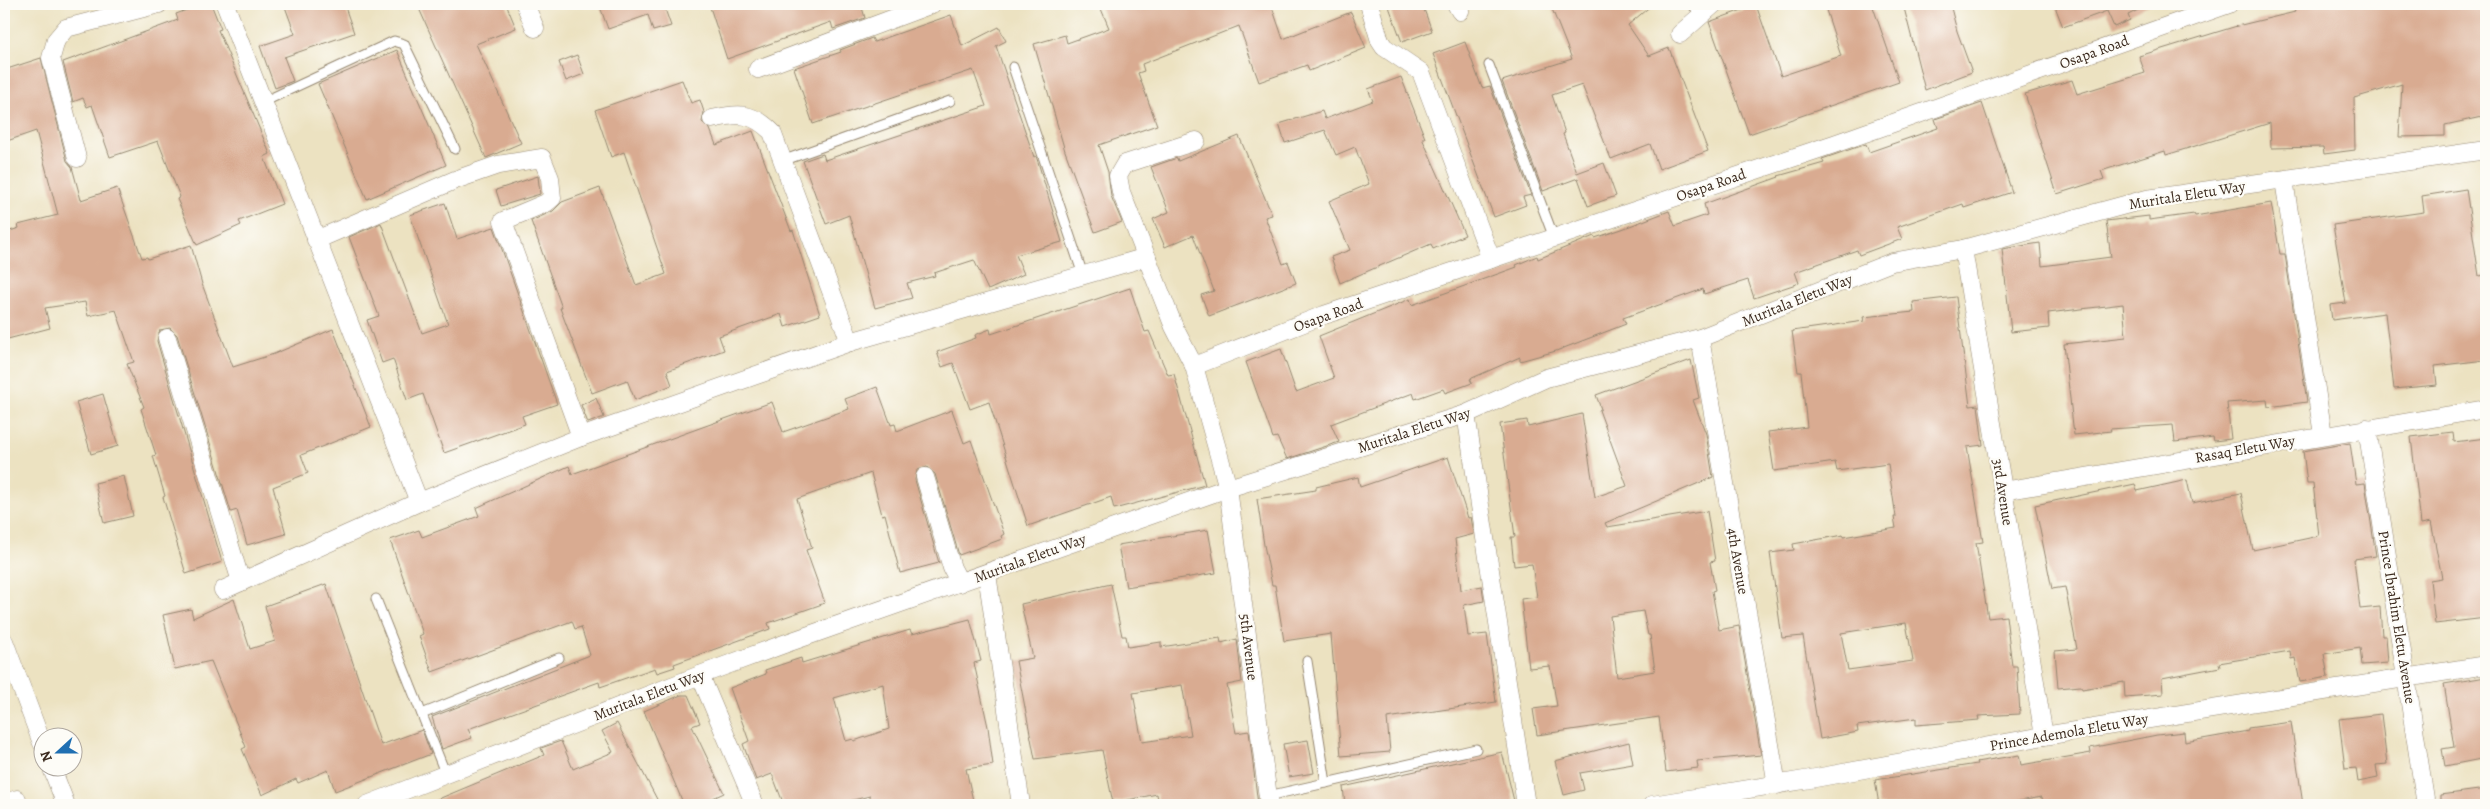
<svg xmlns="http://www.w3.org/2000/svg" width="2490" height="809" viewBox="0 0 2490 809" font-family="Alegreya,serif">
  <rect width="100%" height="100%" fill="#fdfcf7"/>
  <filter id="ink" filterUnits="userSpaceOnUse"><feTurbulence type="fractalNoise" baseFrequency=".02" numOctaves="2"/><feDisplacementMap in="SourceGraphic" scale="10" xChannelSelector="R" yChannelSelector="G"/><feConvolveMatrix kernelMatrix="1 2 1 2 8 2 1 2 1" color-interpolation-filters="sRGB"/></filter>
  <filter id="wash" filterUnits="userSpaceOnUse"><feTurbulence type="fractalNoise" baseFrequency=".0096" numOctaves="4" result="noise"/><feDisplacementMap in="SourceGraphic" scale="20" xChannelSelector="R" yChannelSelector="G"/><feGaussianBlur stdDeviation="1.12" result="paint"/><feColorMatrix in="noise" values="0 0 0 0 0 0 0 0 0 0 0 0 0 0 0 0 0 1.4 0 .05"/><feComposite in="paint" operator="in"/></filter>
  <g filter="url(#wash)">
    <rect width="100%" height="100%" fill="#ece2c1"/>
    <g id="blocks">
      <!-- building -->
      <g fill="#d9ab91" fill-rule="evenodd">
        <polygon points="203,4 211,4 221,29 218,30 270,154 264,157 282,204 239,221 241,225 197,245 177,199 180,197 158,141 110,157 92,105 87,107 83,98 73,102 63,62 178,20 176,14"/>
        <polygon points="284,4 344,4 354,33 284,57 293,81 275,88 260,46 295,34"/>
        <polygon points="417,4 506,4 516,28 476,44 521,143 486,158"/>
        <polygon points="599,4 673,4 673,6 665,9 671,26 653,31 648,15 608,29"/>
        <polygon points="709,4 861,4 865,18 833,29 831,22 727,59"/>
        <polygon points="1099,4 1271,4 1283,39 1351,12 1366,48 1309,71 1307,65 1259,82 1239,26 1142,64 1144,71 1138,73 1157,125 1099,145 1108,172 1111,196 1122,222 1095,232 1065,151 1034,44 1065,35 1067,43 1109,28"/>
        <polygon points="1388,4 1422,4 1432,31 1402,42"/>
        <polygon points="1550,4 1653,4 1628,25 1649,56 1669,48 1708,151 1659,169 1650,144 1611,159 1582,85 1552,95 1565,133 1563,134 1577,173 1604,163 1616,196 1588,206 1578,178 1543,191 1502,81 1572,59"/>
        <polygon points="1824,4 1872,4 1899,82 1749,134 1709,22 1756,5 1781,76 1841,56"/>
        <polygon points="1903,4 1950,4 1957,31 1972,72 1925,90"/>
        <polygon points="2054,4 2150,4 2128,15 2130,20 2114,27 2107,11 2063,27"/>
        <polygon points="2292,4 2486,4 2486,116 2445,125 2445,136 2399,137 2402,84 2354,98 2355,150 2324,154 2323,147 2271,148 2270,123 2166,155 2165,151 2101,171 2104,179 2057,194 2025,94 2072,80 2077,94 2145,73 2139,56 2237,26 2295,12"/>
        <polygon points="951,15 962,46 999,27 1006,41 996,46 1034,157 1036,156 1038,162 1062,242 1016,255 1024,274 988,290 974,260 934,273 935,276 907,283 912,298 875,308 849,215 826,224 803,161 823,154 825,160 986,106 973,70 813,124 794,68 841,52 840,50 872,38 874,42"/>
        <polygon points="1465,42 1482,88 1490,86 1531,195 1523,197 1526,205 1494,217 1433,54"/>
        <polygon points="397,50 446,165 367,199 318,84"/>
        <polygon points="577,55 584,74 566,81 559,62"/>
        <polygon points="41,58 67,161 72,167 81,200 117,188 142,258 147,257 148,259 191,245 202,284 233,367 274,354 333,329 371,427 301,455 308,473 273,487 286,534 247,545 237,510 231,512 177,335 170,328 160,330 157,341 222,562 186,574 163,497 165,496 153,456 156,455 141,409 144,407 127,364 134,362 116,310 88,316 85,302 45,308 50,328 4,340 4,233 19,228 18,225 58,215 36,131 4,142 4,70"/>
        <polygon points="1401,77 1425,138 1422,138 1465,235 1433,249 1431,244 1340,283 1331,257 1350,250 1329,201 1369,184 1355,147 1336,155 1325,130 1285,143 1279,124 1322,111 1325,119 1373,101 1368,89"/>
        <polygon points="682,80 691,103 700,100 704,112 702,122 710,129 716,145 753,131 791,231 793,230 820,315 785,327 781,314 719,336 724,350 667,371 672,385 635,400 627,380 592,393 560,308 562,308 531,221 553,211 562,202 600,188 636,285 666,274 624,152 611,157 595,110"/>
        <polygon points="1982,103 2012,192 1964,208 1963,204 1897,227 1902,239 1859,255 1857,250 1795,272 1799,283 1754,298 1748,280 1704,294 1703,289 1623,318 1626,324 1556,351 1520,361 1520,357 1470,379 1472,383 1445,393 1443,389 1415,399 1413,393 1331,424 1339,442 1287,459 1277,437 1273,438 1246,362 1281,349 1296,392 1334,378 1319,336 1410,299 1412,305 1517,267 1516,265 1537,256 1538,259 1594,236 1595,238 1622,229 1669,211 1675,226 1707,215 1704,204 1779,177 1778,176 1824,163 1822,159 1866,144 1869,152 1938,128 1935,119"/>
        <polygon points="1239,136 1272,215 1265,217 1283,264 1288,262 1296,283 1209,316 1201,295 1214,291 1193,235 1165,247 1153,219 1169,212 1151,167 1177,158 1178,161"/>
        <polygon points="538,176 540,194 501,206 496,190"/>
        <polygon points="2466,189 2479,276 2486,275 2486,336 2483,336 2485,360 2435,366 2437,385 2394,389 2385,313 2332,320 2330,305 2346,303 2333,225 2424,212 2422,196"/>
        <polygon points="445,203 457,239 494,227 557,404 522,416 525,424 444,453 423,394 407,400 393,359 382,363 367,320 379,316 349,237 381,223 422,333 448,324 410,215"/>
        <polygon points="2271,203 2280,254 2285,254 2307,402 2268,407 2267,400 2227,403 2231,439 2214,441 2213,437 2175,442 2173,425 2110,429 2111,431 2074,435 2064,344 2126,337 2123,304 2048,313 2049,328 2011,332 2002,249 2040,243 2042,266 2111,257 2106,221 2149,216 2149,220 2194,214 2195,216"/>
        <polygon points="1130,288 1145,332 1149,331 1168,375 1174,374 1205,485 1114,509 1111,497 1028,526 989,402 970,409 953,363 942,367 937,352 976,338 975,335 990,329 991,334"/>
        <path d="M 1956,297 L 1970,406 L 1978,405 L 1983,445 L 1967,447 L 1983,542 L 1976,543 L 1988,618 L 2006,616 L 2012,666 L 2017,666 L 2020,714 L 1978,716 L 1979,720 L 1916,725 L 1916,718 L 1857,726 L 1858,732 L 1820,739 L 1803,636 L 1782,638 L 1770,553 L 1794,550 L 1793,544 L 1843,535 L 1843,537 L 1896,528 L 1894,517 L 1896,517 L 1888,464 L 1837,471 L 1835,462 L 1774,471 L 1768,432 L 1807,427 L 1801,372 L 1798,372 L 1792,331 L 1864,321 L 1863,317 L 1914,312 L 1913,302 ZM 1906,623 L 1913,661 L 1848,670 L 1841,633 Z"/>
        <path d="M 1691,360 L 1699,398 L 1693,400 L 1706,434 L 1713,477 L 1605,523 L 1607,527 L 1707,511 L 1715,561 L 1710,562 L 1715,590 L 1712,591 L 1719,630 L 1739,626 L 1761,755 L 1697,761 L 1698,768 L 1666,772 L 1659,717 L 1537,735 L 1533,709 L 1557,706 L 1550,666 L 1529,668 L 1521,599 L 1537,597 L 1532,564 L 1514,566 L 1511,537 L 1515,537 L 1500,424 L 1527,420 L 1528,427 L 1582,414 L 1595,497 L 1627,486 L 1599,410 L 1601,409 L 1596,395 ZM 1643,611 L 1648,635 L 1650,635 L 1655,671 L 1617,677 L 1610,616 Z"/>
        <polygon points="877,387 891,425 895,424 897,431 952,410 964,443 971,440 1004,534 1001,536 1002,539 959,555 935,474 927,467 917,470 915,480 939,563 900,573 885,514 882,515 871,473 797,499 812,548 806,550 825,603 768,623 770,629 674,664 675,667 657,673 655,668 600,687 599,682 468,729 472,738 442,749 432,717 590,655 581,627 575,629 572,621 432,672 419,636 423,634 390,540 419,530 422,537 479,516 476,508 569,466 572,474 772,402 783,432 849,409 845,399"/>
        <polygon points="103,394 118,446 91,454 76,402"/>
        <polygon points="596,398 604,417 588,423 581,405"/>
        <polygon points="2453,432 2454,442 2486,438 2486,618 2435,624 2430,580 2442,578 2431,522 2421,524 2411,437"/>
        <polygon points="2350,443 2356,484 2365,483 2376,556 2354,559 2360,609 2380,607 2382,636 2386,636 2388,663 2362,665 2360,648 2324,654 2328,677 2300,682 2295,658 2291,659 2290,651 2219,663 2220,667 2162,678 2163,694 2125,697 2124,682 2082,689 2081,686 2058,688 2055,651 2077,649 2065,587 2052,589 2035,505 2135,484 2137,491 2187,480 2192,503 2241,493 2253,550 2319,536 2313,483 2307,483 2303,451"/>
        <polygon points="1448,457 1468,518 1471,517 1474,534 1455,539 1461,590 1482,586 1484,601 1464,605 1468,636 1487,634 1496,702 1387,718 1390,752 1341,756 1331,634 1284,641 1275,585 1272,585 1264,545 1257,499 1316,490 1316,487 1358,477 1360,487"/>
        <polygon points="124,476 133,516 104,523 95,483"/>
        <polygon points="1208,530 1216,573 1126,587 1118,545"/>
        <polygon points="326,584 381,745 422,730 431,754 335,791 328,770 298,783 296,779 262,795 242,749 246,747 211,661 175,669 163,615 191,609 193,618 234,599 250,649 275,641 265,606"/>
        <path d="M 1111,584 L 1122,636 L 1126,636 L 1128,647 L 1161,642 L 1161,647 L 1220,638 L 1221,643 L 1237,639 L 1242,682 L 1227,685 L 1236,733 L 1249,731 L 1258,805 L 1159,805 L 1157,794 L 1113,803 L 1102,750 L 1035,759 L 1016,661 L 1033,658 L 1021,604 ZM 1182,685 L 1191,735 L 1142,742 L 1133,693 Z"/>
        <path d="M 970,619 L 981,661 L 974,663 L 988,727 L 993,765 L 966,769 L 974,805 L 871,805 L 870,796 L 832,805 L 784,805 L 772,774 L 756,780 L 743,744 L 749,741 L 730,688 L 766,674 L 765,670 L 801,658 L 802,663 L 910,630 L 912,634 ZM 883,684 L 889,729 L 854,741 L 853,739 L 846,741 L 834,698 Z"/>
        <polygon points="2486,677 2486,758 2445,766 2442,749 2454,747 2444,684"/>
        <polygon points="681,695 688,695 700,723 692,726 724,793 698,805 684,805 644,711"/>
        <polygon points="2381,714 2387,764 2376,765 2378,778 2358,782 2356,768 2345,769 2339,719"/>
        <polygon points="2291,722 2303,805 2043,805 2042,797 1998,805 1879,805 1875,780 1977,764 1976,762 2019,755 2021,765 2091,753 2090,748 2157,735 2184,732 2185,742 2248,731 2248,728"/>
        <polygon points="617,723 660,805 424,805 544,755 541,748 561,741 573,769 613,752 602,731"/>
        <polygon points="1308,740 1314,773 1289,777 1283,744"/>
        <polygon points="1629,742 1633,764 1580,773 1584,790 1564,795 1555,761"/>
        <polygon points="1502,752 1515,805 1345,805 1343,787"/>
        <polygon points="2486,789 2486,805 2441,805 2441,795"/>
      </g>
    </g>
  </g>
  <g filter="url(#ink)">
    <use href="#blocks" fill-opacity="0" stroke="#948670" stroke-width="1"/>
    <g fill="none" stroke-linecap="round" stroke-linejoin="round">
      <defs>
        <g id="service">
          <polyline points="1692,4 1701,15"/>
          <polyline points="1489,65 1554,238"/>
          <polyline points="1013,67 1083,275"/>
          <polyline points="263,102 394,41 404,44 455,149"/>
          <polyline points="782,161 950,101"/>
          <polyline points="376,599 446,775"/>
          <polyline points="1307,661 1326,783"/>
          <polyline points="422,714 559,658"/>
          <polyline points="1268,796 1476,749"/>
        </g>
        <g id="minor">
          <polyline points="225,4 419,502 581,437 850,342 1147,257"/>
          <polyline points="525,4 535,28"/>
          <polyline points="1369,4 1380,41 1384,47 1421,72 1491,259"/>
          <polyline points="1456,4 1460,11"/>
          <polyline points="1680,34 1714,4"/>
          <polyline points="758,69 932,4"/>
          <path d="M 712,119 C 739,113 752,112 772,132 L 850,342"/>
          <polyline points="1196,141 1125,164 1118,176 1121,192 1174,327 1194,366 1228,488 1269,805"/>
          <polyline points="77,158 51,58 56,40 66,28 159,4"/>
          <polyline points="2284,180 2323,435"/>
          <polyline points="316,240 455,180 498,165 542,158 550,178 552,198 546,203 503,221 581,437"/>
          <polyline points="1963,249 2044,736"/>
          <polyline points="167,338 241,582"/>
          <polyline points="1700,338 1777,785"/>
          <polyline points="1194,366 1324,315 1834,144 2229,4"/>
          <polyline points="1466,414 1526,805"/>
          <polyline points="2367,428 2426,805"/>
          <polyline points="925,477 952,568 960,583"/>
          <polyline points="2003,491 2486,409"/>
          <polyline points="987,574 1021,805"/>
          <polyline points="223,590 419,502"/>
          <polyline points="4,641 42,743"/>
          <polyline points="700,675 755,805"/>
          <polyline points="51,766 66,805"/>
          <polyline points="4,804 17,799"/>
          <polyline points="367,805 700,675 784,644 1228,488 1466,414 1546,378 1700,338 1892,262 1963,249 2147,199 2486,150"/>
          <polyline points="1652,805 1810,779 2044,736 2486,665"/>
        </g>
      </defs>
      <!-- service casing -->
      <use href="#service" stroke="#948670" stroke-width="11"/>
      <!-- minor casing -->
      <use href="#minor" stroke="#948670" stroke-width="19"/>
      <!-- service -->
      <use href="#service" stroke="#fff" stroke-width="9"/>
      <!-- minor -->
      <use href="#minor" stroke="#fff" stroke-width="18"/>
    </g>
  </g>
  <g text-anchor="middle" stroke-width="4.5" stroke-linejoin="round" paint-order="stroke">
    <!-- street labels -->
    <g font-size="15" fill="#3b2a1e" stroke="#fdfcf7">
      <text transform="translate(2094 52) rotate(-20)" y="5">Osapa Road</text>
      <text transform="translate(1711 185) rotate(-19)" y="5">Osapa Road</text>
      <text transform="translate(2187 195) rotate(-9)" y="5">Muritala Eletu Way</text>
      <text transform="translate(1797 300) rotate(-22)" y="5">Muritala Eletu Way</text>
      <text transform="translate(1328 315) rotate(-20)" y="5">Osapa Road</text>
      <text transform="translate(1414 430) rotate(-18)" y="5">Muritala Eletu Way</text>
      <text transform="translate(2245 449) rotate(-10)" y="5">Rasaq Eletu Way</text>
      <text transform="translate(2003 492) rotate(81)" y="5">3rd Avenue</text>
      <text transform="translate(1030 558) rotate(-20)" y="5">Muritala Eletu Way</text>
      <text transform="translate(1738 561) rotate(80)" y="5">4th Avenue</text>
      <text transform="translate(2397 617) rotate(81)" y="5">Prince Ibrahim Eletu Avenue</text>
      <text transform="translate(1249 647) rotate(83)" y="5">5th Avenue</text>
      <text transform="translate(649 695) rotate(-21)" y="5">Muritala Eletu Way</text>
      <text transform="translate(2069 732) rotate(-10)" y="5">Prince Ademola Eletu Way</text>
    </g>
  </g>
  <!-- margin -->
  <rect width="2490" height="809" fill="none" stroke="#fdfcf7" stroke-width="20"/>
  <!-- north arrow -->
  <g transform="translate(58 752) rotate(249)"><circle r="24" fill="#fdfcf7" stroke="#afa8a0"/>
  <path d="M0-4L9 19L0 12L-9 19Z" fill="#1f6fb2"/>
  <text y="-8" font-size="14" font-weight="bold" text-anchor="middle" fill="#3b2a1e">N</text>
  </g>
</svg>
